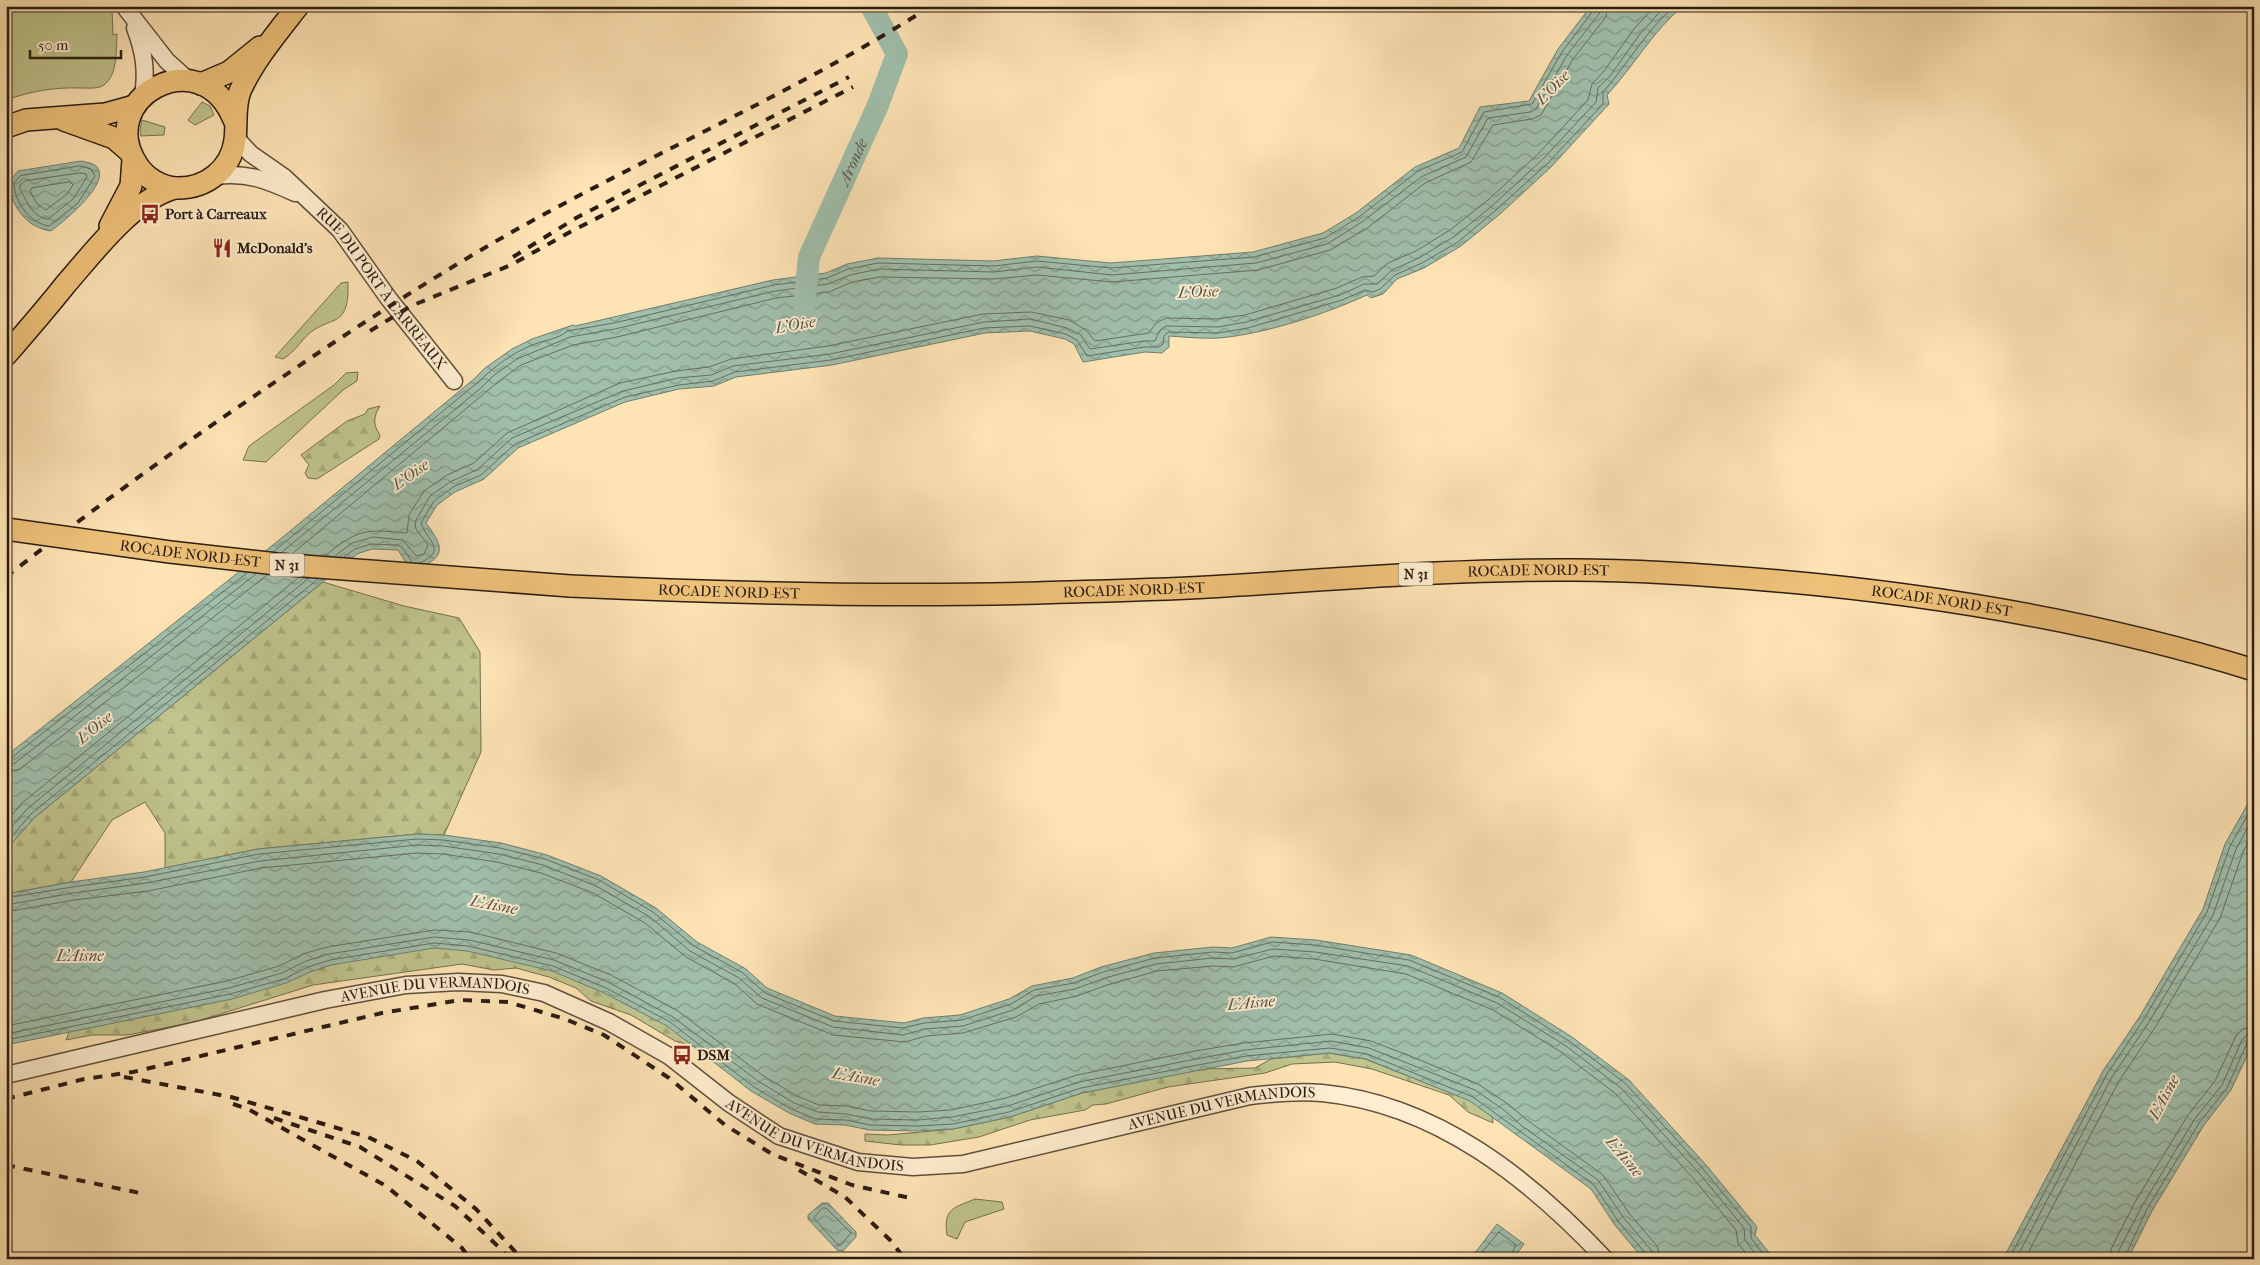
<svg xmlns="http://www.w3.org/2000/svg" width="2260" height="1265" viewBox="0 0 2260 1265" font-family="'IM FELL French Canon',serif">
  <defs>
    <pattern id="forest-firs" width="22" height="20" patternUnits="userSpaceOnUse" patternTransform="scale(1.25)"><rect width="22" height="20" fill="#c0c48d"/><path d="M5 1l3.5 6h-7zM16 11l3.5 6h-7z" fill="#a5a879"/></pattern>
    <pattern id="water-waves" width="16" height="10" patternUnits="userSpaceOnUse" patternTransform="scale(1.25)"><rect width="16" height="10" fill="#a0bfac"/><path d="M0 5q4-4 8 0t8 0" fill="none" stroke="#839a8b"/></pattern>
  </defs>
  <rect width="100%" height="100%" fill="#fee4b5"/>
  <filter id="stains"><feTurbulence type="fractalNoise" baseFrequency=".004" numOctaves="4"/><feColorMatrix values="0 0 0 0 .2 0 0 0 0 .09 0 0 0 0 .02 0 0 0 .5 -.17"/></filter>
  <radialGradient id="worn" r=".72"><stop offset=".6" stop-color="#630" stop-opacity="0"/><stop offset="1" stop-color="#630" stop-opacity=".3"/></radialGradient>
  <!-- green -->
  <g fill="#c0c48d" stroke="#767050">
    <path d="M 6,6 L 109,6 L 112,9 L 113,35 L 117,34 C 116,50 118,74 104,85 C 98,89 89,88 82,88 C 55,87 31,91 6,100 Z"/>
    <polygon points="202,102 210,106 214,115 195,125 188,120"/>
    <polygon points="142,120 165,127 164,135 141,136 140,130"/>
    <path d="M 348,282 C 348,294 349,314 335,320 C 326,324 319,326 311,332 C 300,341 296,351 283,359 L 275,357 L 341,283 Z"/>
    <polygon points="358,372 357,381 343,390 266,462 243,460 249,446 334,385 346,373"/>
    <path d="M 975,1199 L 1002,1202 L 1004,1209 L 965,1222 L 957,1239 L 947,1235 C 943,1208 954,1208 975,1199 Z"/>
  </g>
  <!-- forest -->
  <g fill="url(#forest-firs)" stroke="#767050">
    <path d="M 380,406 C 373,417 373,425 380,435 L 379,439 L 317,479 L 308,478 L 305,473 L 309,465 L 301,455 L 347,421 L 365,414 L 368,409 Z"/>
    <polygon points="323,582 404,606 459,618 480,652 481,752 444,835 417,834 258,849 165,868 165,833 145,802 112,820 71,882 6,894 10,879 6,877 6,850 34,818"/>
    <polygon points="434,943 511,957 614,990 689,1037 695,1047 675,1041 631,1015 591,1001 576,988 549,977 516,968 494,970 462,964 313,985 195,1022 128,1035 92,1035 66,1040 71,1027 346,957"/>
    <polygon points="1329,1053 1365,1059 1492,1109 1493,1123 1468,1112 1449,1095 1372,1069 1335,1062 1292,1064 1265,1073 1168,1087 1106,1104 1093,1105 1085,1110 1030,1120 979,1137 930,1145 901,1145 865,1141 865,1134 888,1135 953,1129 1010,1117 1082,1093 1201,1069 1255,1068 1271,1059"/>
  </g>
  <!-- water -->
  <g fill="url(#water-waves)" stroke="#717e6f">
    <path d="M 1591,6 L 1683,6 C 1652,32 1634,66 1607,95 L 1609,104 L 1551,167 L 1500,214 L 1461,246 L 1424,268 L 1397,279 L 1383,294 L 1371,298 L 1367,295 C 1325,314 1265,334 1219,338 C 1203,339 1185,337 1169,336 L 1169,347 L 1162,353 L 1145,352 L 1083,362 L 1074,344 L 1065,339 L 1030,331 L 985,333 L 832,365 L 736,377 L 714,386 L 679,389 L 625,402 L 518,448 L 484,479 L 455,492 L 437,505 L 426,523 C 447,551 444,557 412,572 L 398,550 L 372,549 L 357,554 L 34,818 L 6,850 L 6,756 L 278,541 L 474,379 L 485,368 L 512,349 L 532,339 L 573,325 L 575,326 L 773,280 L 826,273 L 847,264 L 878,258 L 993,261 L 1037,256 L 1111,263 L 1253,252 L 1323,233 L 1356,213 L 1415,167 L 1459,148 L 1480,107 L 1529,101 L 1558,49 Z"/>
    <path d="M 81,161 C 86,162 92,163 96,166 C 113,182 63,222 51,231 C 27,228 10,206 9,181 L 18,171 Z"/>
    <polygon points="2254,793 2254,1041 2231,1090 2204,1125 2152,1211 2128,1259 2003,1259 2103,1071 2140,1016 2203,909 2225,844"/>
    <polygon points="417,834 444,835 501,843 547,855 601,876 656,908 697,942 746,969 767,988 835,1016 904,1023 923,1018 960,1015 1009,999 1032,986 1073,978 1101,967 1154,953 1213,947 1232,948 1271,937 1316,940 1411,955 1502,993 1572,1037 1629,1080 1707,1166 1757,1227 1755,1235 1774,1259 1643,1259 1614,1224 1591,1189 1470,1101 1366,1059 1329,1053 1247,1061 1082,1093 1010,1117 953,1129 918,1131 869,1130 845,1125 815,1124 789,1113 751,1091 667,1026 604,993 552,971 467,951 434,948 331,965 310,972 286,983 232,999 6,1045 6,894 71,882 144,872 258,849"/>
    <polygon points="822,1203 828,1203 856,1232 856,1237 843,1251 837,1250 808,1219 808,1215"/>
    <polygon points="1497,1224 1524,1244 1513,1259 1482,1259 1475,1253"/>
  </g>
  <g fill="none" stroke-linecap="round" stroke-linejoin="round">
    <!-- shore -->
    <g stroke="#666e60" stroke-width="1">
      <path d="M 80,166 L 91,169 L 95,176 L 78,203 L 49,226 C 31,224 14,202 14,183 L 20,176 Z"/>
      <path d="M 80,173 L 86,174 L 87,177 L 73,199 L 48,219 C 33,218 26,200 20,189 L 20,185 L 25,181 Z"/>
      <polygon points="70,182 73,185 67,194 46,210 37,204 30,191 32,188"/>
      <path d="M 273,552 L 477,383 C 494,367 513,352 535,344 C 545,340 559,339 567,331 L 614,323 L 774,285 L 827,278 L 848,269 L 878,263 L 994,266 L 1037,261 L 1111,268 L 1254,257 L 1325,238 L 1359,217 L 1418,171 L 1462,152 L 1484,112 L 1532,104 L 1562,52 L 1593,11 L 1594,6"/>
      <polyline points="282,552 481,388 493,376 517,359 570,337 615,329 775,291 828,284 850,275 879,269 994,272 1037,267 1112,275 1256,263 1327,244 1362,222 1421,177 1466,157 1488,118 1530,112 1536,109 1567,55 1599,14 1601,6"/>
      <polyline points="293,553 498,382 521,365 573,345 617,337 776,298 829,292 852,282 880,277 994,279 1037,275 1112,282 1258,270 1330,250 1366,229 1425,183 1471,162 1493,125 1532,119 1541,115 1573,59 1606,17 1608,6"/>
      <path d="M 325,556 C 357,529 366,529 407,533 L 409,515 L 424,491 L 447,475 L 474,463 L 507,433 L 620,383 L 676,371 L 709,367 L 731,359 L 828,346 L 983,314 L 1031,312 L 1069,320 L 1086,330 L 1095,341 L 1149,333 L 1156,323 L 1166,318 L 1217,319 L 1245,315 L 1337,288 L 1362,277 L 1374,276 L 1388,263 L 1416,251 L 1450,230 L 1488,200 L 1538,154 L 1588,100 L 1592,84 L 1604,71 L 1634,29 L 1655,6"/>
      <polyline points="335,556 352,543 373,537 403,540 416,556 424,554 428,545 416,529 415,522 430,496 450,482 478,469 512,438 623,391 678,378 711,375 733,366 830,354 984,322 1031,319 1067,328 1081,335 1090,349 1144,341 1155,341 1160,330 1166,326 1218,327 1246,322 1340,295 1364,284 1377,284 1392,270 1419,258 1455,236 1492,206 1543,159 1596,102 1598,88 1610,76 1640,34 1665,6"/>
      <polyline points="344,557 355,549 371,544 398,545 402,547 412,562"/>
      <path d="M 420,563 C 448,550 427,541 421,523 L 434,501 L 453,487 L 481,475 L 515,444 L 625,397 L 679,385 L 713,381 L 735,372 L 831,360 L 984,328 L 1030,326 L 1066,334 L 1077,340 L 1087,356 L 1144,347 L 1159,347 L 1163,344 L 1164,336 L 1168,332 L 1218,333 L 1248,328 L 1342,300 L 1365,290 L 1373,292 L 1380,289 L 1395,275 L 1422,263 L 1458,242 L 1496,210 L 1548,163 L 1603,104 L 1603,92 C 1628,64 1646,30 1675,6"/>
      <polyline points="6,759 11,758 247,573"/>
      <polyline points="6,766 15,763 256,574"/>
      <polyline points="6,773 20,769 267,575"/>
      <polyline points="6,822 22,803 298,578"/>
      <polyline points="6,833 27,809 309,578"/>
      <polyline points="6,843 31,814 318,579"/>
      <polyline points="6,898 72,887 145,877 259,854 417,839 444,840 500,848 545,859 599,880 653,912 694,946 743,973 765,993 834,1021 903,1028 924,1023 962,1020 1011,1004 1034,990 1074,983 1103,972 1155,958 1213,952 1232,953 1272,942 1315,945 1409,960 1499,997 1569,1041 1625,1083 1703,1169 1751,1227 1751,1238 1767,1259"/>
      <polyline points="6,905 73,893 146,883 260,861 417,845 443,846 499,854 543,865 596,886 650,917 690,951 739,978 762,998 833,1027 903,1035 925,1029 963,1026 1013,1010 1036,996 1075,989 1105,978 1156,964 1213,958 1233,959 1273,949 1315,952 1408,966 1497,1003 1566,1046 1621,1088 1699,1173 1744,1228 1745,1240 1759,1259"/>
      <polyline points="6,912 74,900 148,891 261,868 417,853 443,854 497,862 541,873 593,893 645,923 686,957 735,984 757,1004 833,1035 905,1042 926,1036 963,1033 1016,1017 1039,1004 1077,996 1107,985 1157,971 1213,966 1233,967 1274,956 1314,959 1406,974 1493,1010 1561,1052 1616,1094 1693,1178 1736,1230 1738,1243 1750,1259"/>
      <polyline points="6,1026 227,981 279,966 303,954 327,947 434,930 470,932 556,953 611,975 678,1011 762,1075 797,1096 819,1105 847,1106 871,1111 918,1112 951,1110 1006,1098 1077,1075 1195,1051 1244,1043 1332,1034 1371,1041 1410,1056 1478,1084 1508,1104 1527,1120 1603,1175 1629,1213 1657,1246 1661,1259"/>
      <polyline points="6,1034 229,988 282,973 306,961 329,954 434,937 469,940 554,960 608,982 673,1017 758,1081 794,1103 818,1112 846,1114 871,1119 918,1120 952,1117 1008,1106 1079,1082 1196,1059 1245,1050 1331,1041 1369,1048 1407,1063 1475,1090 1504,1110 1522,1126 1598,1180 1623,1217 1651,1250 1653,1259"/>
      <polyline points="6,1040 230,994 284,979 308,967 330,960 434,943 468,946 553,966 606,988 670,1022 754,1087 791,1109 816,1119 846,1120 870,1125 918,1126 953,1124 1009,1112 1081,1088 1198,1065 1246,1056 1330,1048 1367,1054 1473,1097 1594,1185 1618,1221 1646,1254 1647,1259"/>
      <polygon points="823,1208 826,1208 851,1233 841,1245 838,1245 814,1218"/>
      <polyline points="1484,1259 1483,1251 1499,1232 1516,1245 1509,1259"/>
      <polyline points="2009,1259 2107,1074 2144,1019 2207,912 2230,846 2254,804"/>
      <polyline points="2016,1259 2112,1077 2149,1022 2213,915 2236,849 2254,816"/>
      <polyline points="2025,1259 2119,1081 2156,1026 2220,918 2243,852 2254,832"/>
      <polyline points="2110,1259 2111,1249 2135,1202 2188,1115 2215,1081 2236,1036 2243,1029 2254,1027"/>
      <polyline points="2117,1259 2118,1252 2142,1206 2194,1120 2222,1085 2242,1040 2247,1035 2254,1034"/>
      <polyline points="2124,1259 2147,1209 2199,1123 2227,1088 2247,1043 2254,1041"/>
    </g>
    <!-- river -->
    <path stroke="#a0bfac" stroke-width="22" id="s1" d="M 804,307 L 809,257 L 878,105 L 897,54 L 871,6"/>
    <defs>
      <g id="minor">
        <polyline points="124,6 167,61 188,80"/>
        <path d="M 135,28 C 144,52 147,71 143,96"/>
        <path id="s2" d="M 235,137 L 251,154 L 284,177 L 340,230 L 389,299 L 454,381"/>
        <path d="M 216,176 C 247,172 267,180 295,193"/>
        <path id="s3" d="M 6,1075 L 325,1000 L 406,985 L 458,982 L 502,984 L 544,993 L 609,1022 L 669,1056 L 729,1103 L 779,1136 L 858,1162 L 913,1167 L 963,1164 L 1250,1096 C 1274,1093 1298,1091 1322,1093 C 1436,1104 1529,1178 1605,1259"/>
      </g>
      <g id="major">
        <polyline points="201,84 229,72 260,47"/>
        <polyline points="64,120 114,138 129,151"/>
        <path d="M 234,120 C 202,38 92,98 138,166 C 146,178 161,187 176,188 C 205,189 231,170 235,140 C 237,124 234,107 240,91 C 254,60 277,33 298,6"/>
        <polyline points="6,127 26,120 105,114 134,106"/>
        <polyline points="110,226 131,186 133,159"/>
        <path d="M 6,355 C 26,332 46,309 65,285 C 94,252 132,200 175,188"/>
        <path id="s4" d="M 570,586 C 725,593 882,597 1038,593 C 1100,591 1163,590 1225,586 C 1341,579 1457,569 1574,570 C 1642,570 1710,575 1778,581 C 1939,595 2099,622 2254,670"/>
      </g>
    </defs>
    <!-- minor casing -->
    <use href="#minor" stroke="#604e3c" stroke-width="19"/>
    <!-- major casing -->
    <use href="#major" stroke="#2b1c13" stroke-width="24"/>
    <!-- minor -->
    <use href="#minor" stroke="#feedcf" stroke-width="16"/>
    <!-- major -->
    <use href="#major" stroke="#efc27a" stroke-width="21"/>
    <!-- rail -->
    <g stroke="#2b1c13" stroke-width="4" stroke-dasharray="9 9" stroke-linecap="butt">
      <polyline points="513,257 576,218 849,77"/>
      <polyline points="370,331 411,306 511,265 570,232 853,87"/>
      <path d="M 6,577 C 95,507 187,441 281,378 C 356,327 433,277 512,232 C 650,154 797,92 931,6"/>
      <polyline points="124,1077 231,1097 368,1137 417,1161 476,1209 522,1259"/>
      <polyline points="6,1099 84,1079 133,1072 382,1013 460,1000 508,1002 565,1019 604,1035 669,1078 725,1125 772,1154 852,1185 910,1198"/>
      <polyline points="233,1104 248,1109 386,1186 462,1248 470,1259"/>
      <polyline points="274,1118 360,1147 455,1206 503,1251 508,1259"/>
      <polyline points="6,1165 140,1193"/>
      <polyline points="799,1170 845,1197 890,1240 905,1259"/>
    </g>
    <defs>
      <g id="major-bridge">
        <path id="s5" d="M 6,529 L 170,552 L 277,564 L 570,586"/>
      </g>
    </defs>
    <!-- major-bridge casing -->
    <use href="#major-bridge" stroke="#2b1c13" stroke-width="24" stroke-linecap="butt"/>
    <!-- major-bridge -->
    <use href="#major-bridge" stroke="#efc27a" stroke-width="21"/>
  </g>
  <!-- icons -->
  <defs>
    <symbol id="bus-bare" viewBox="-9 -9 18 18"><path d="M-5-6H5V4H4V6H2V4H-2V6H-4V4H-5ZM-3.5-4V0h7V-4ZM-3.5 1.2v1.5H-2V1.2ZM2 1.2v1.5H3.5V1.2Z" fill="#8f2418" stroke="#feedcf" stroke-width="2.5" paint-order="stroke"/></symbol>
    <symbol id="restaurant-bare" viewBox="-9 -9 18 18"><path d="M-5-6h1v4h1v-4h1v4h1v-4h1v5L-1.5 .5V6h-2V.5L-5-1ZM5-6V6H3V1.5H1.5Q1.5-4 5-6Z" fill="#8f2418" stroke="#feedcf" stroke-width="2.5" paint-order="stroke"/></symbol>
  </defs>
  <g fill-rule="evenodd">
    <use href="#bus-bare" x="136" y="200" width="28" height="28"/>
    <use href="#restaurant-bare" x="208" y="234" width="28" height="28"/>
    <use href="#bus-bare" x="668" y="1041" width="28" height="28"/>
  </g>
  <g text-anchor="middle" stroke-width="4" stroke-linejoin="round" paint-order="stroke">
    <!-- shield labels -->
    <g fill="#feedcf" stroke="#6a5b4b" stroke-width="1">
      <rect x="269.5" y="553.5" width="35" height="23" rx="4"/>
      <rect x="1398.5" y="562.5" width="35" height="23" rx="4"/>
    </g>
    <g font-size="14" font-weight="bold" fill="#2b1c13">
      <text x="287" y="570">N 31</text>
      <text x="1416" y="579">N 31</text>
    </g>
    <!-- poi labels -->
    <g font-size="15" font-weight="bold" fill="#2b1c13" stroke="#feedcf" text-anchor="start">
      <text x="165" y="219">Port à Carreaux</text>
      <text x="237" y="253">McDonald's</text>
      <text x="697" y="1060">DSM</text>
    </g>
    <!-- street labels -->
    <g font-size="15" fill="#2b1c13" stroke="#feedcf">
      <text dy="5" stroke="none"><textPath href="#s2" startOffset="212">RUE DU PORT À CARREAUX</textPath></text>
      <text dy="5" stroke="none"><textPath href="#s5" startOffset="186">ROCADE NORD-EST</textPath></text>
      <text dy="5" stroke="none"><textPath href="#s4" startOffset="969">ROCADE NORD-EST</textPath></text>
      <text dy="5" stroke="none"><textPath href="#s4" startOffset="564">ROCADE NORD-EST</textPath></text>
      <text dy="5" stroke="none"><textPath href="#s4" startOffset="159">ROCADE NORD-EST</textPath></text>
      <text dy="5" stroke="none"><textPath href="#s4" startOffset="1374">ROCADE NORD-EST</textPath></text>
      <text dy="5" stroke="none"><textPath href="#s3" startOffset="439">AVENUE DU VERMANDOIS</textPath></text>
      <text dy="5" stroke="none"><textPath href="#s3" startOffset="1279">AVENUE DU VERMANDOIS</textPath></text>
      <text dy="5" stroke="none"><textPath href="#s3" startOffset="859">AVENUE DU VERMANDOIS</textPath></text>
    </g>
    <!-- water labels -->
    <g font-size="16" font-style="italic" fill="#545549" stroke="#feedcf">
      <text transform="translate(1552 87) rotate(-46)" y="6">L'Oise</text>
      <text dy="6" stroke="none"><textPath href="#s1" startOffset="155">Aronde</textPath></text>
      <text transform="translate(1198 291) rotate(-2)" y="6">L'Oise</text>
      <text transform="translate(795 324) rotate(-10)" y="6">L'Oise</text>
      <text transform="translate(410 474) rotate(-35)" y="6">L'Oise</text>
      <text transform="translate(94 727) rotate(-39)" y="6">L'Oise</text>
      <text transform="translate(494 904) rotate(11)" y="6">L'Aisne</text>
      <text x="80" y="961">L'Aisne</text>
      <text transform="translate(1251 1002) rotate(-5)" y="6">L'Aisne</text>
      <text transform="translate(856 1076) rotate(10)" y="6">L'Aisne</text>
      <text transform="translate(2163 1097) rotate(-62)" y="6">L'Aisne</text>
      <text transform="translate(1625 1156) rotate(50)" y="6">L'Aisne</text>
    </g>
  </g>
  <!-- margin -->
  <rect width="2260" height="1265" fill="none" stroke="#fee4b5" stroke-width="25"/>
  <rect x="8" y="8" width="2245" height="1250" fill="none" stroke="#2b1c13" stroke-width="2.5"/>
  <rect x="12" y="12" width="2235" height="1240" fill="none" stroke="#2b1c13"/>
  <!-- scale -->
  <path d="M30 50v8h91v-8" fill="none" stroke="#2b1c13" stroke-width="2.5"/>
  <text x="38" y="50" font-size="15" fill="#2b1c13" stroke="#feedcf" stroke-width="4" paint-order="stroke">50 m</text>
  <rect width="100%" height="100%" filter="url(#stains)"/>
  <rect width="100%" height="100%" fill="url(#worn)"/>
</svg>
